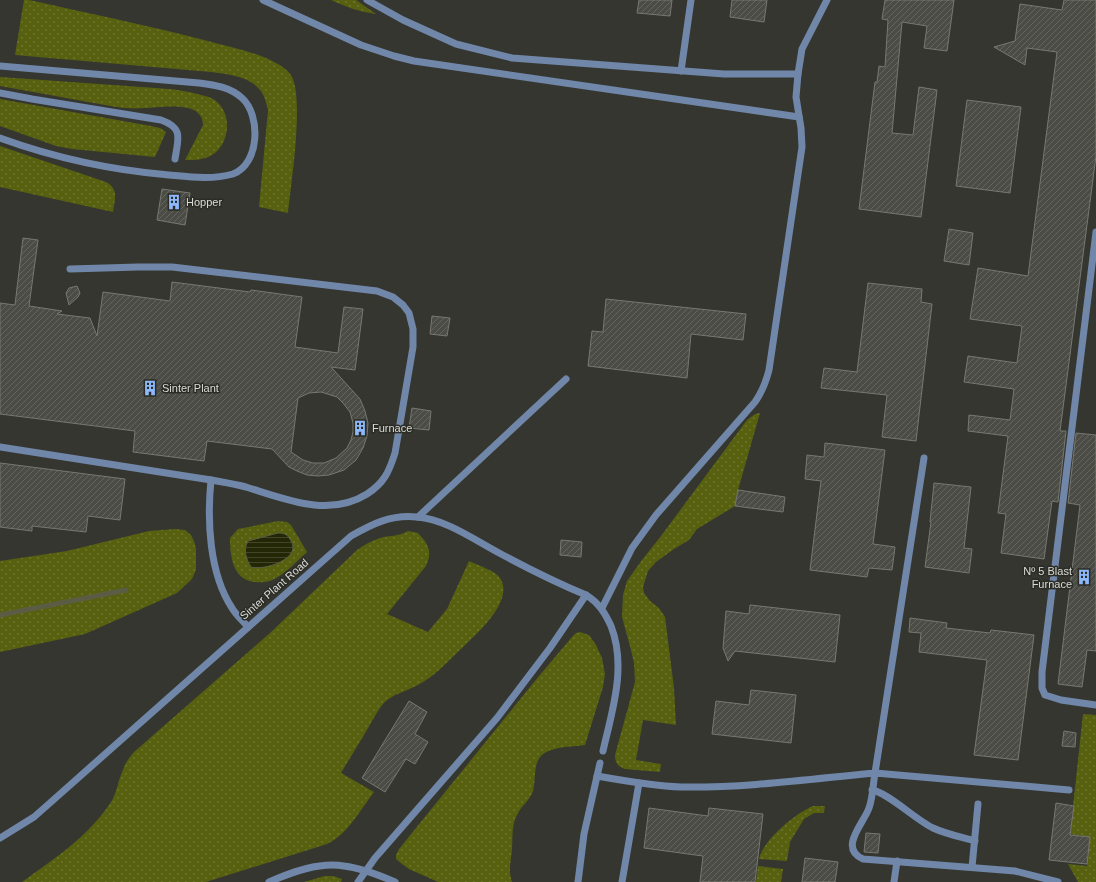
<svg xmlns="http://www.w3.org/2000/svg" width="1096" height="882" viewBox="0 0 1096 882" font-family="Arial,sans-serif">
  <defs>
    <pattern id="grass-dots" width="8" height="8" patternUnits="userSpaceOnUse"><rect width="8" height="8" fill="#57600f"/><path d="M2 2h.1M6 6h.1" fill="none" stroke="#6f7631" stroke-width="1.8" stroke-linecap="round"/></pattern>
    <pattern id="water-rules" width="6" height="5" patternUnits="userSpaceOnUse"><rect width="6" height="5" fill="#232706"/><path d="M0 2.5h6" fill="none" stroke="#42462a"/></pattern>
    <pattern id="building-hatch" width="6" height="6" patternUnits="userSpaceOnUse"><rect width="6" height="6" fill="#4b4c45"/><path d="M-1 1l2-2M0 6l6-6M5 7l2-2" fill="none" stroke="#64655f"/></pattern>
  </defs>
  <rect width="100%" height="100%" fill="#35362f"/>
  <!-- grass -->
  <g fill="url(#grass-dots)">
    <path d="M 24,0 L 29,0 C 88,13 146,25 204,40 C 228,47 255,51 276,63 C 282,66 289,71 292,77 C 304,101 291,184 288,213 L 259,207 L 268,110 C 266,103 265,96 260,90 C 249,76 227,74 211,72 L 15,55 Z"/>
    <path d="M 331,0 L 356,0 L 376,14 C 360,12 346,7 331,0 Z"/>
    <path d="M 0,77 C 43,80 85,83 128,86 C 150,88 180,88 201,95 C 207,96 213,98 217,102 C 233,116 229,145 212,155 C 203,160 195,160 185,160 L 203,125 C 203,99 160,108 144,108 C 134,109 125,108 116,107 L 0,86 Z"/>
    <polygon points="0,99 151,126 160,128 166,132 155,157 72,149 56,146 0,126"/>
    <path d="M 0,146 L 106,182 C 119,189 115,199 113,212 L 0,187 Z"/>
    <path d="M 760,413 L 738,490 L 735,506 L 697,529 L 689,540 L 674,549 L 656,562 L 648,571 L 643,587 L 644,593 L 650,601 L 659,608 L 665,617 L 674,688 L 676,725 L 643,720 L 636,760 L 661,764 L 660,772 L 625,769 C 618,767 615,763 615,755 L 635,682 L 634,663 L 631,650 L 622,617 L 623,595 L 627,581 L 642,560 L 661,536 L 747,420 L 755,414 Z"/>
    <path d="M 278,521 L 287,522 L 291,525 L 307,552 C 298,560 286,573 276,578 C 270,582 262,583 255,582 C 233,580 230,557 230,538 L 238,529 Z"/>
    <polygon points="175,529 185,530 191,535 194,541 196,549 196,570 192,579 177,593 85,634 0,652 0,561 67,551 149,531"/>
    <path d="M 408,531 L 418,533 C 428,544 433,551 426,566 L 387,614 L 428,632 L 447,609 L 469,561 C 477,565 496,571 500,578 C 515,601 476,634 462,648 C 450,659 438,673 423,682 C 411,690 397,692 386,701 C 380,706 376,715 372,721 C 362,739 351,756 341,773 L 374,792 C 360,810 348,834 327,844 L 206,882 L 22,882 C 54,859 89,836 111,802 C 117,793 118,780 123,770 C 125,763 129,758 134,752 L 270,633 L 357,550 C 364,545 371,541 380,538 C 391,535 397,537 408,531 Z"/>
    <path d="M 580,632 L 589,635 L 596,645 L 602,658 L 605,674 L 603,687 L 585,745 C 572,747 551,746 541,756 C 533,764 536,780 533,791 C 530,800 522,805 518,813 C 511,825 513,836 512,849 C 511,861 508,870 512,882 L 438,882 L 409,869 L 402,864 L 396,859 L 396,855 L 399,849 L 539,676 L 572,637 L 576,633 Z"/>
    <polygon points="1083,714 1096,715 1096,882 1078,882 1068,864 1087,866 1090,837 1070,834"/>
    <path d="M 813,806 L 825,806 L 824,813 L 814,813 L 804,819 L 790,842 L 787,861 L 759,859 C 763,840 796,813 813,806 Z"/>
    <polygon points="758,866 783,869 781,882 756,882"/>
    <polygon points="325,876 333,876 342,879 341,882 304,882"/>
  </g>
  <!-- water -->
  <path fill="url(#water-rules)" stroke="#5a5d44" d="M 278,533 C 285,533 288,535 291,541 C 302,558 265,571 251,567 C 246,559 243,550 248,541 Z"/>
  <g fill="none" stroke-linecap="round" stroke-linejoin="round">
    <!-- stream -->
    <polyline stroke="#5a5d44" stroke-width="5" points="0,615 126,590"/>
  </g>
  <!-- building -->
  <g fill="url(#building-hatch)" stroke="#777971" fill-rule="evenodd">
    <polygon points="639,0 672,0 670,16 637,13"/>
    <polygon points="732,0 767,0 764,22 730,17"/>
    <polygon points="885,0 954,0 947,51 924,48 927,26 902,22 892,133 913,135 919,87 937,90 921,217 859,209 875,82 877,82 879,66 885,67 888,20 882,19"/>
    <polygon points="1064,0 1096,0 1096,156 1060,431 1066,431 1058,502 1052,501 1044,559 1001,553 1006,514 998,513 1008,436 968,431 969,415 1010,420 1014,389 964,382 968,356 1017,363 1022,326 970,319 978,268 1028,276 1057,52 1027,48 1025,65 994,47 1015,41 1020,4 1062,10"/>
    <polygon points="967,100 1021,107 1010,193 956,186"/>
    <polygon points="162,189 190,193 185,225 157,220"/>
    <polygon points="949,229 973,233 969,265 944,261"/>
    <path d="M 23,238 L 38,240 L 29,306 L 62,311 L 57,314 L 90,318 L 97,336 L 103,292 L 170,301 L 172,282 L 250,292 L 251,290 L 302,297 L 295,347 L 338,353 L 344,307 L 363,309 L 355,370 L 331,367 L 360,399 L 365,411 L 368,423 L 367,436 L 363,448 L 356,460 L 344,470 L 329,475 L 318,476 L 307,475 L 297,471 L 289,467 L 272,449 L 207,441 L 204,461 L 133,452 L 135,431 L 0,414 L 0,303 L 15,305 ZM 321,392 L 337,397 L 343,403 L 350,412 L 353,423 L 353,432 L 351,440 L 347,448 L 336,458 L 324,463 L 313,463 L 303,460 L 291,452 L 298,398 L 309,393 Z"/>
    <polygon points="868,283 922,289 921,302 932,304 916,441 882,437 887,395 821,388 824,368 857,372"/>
    <polygon points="77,286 80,293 78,297 69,305 66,293 69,288"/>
    <polygon points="606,299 746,314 743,340 691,334 687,378 588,366 592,331 603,332"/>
    <polygon points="432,316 450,318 447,336 430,334"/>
    <polygon points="412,408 431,411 429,430 409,428"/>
    <polygon points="1076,433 1096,435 1096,651 1087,650 1082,687 1058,684 1080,505 1068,503"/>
    <polygon points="825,443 885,450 873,544 895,547 892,570 869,568 867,577 810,570 821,481 805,479 807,455 824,457"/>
    <polygon points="0,463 125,479 120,520 88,516 86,532 32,526 32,531 0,527"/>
    <polygon points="934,483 971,487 964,548 972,549 969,573 925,567 931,522 930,522"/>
    <polygon points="738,490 785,497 783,512 735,506"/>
    <polygon points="561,540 582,542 581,557 560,555"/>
    <polygon points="750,605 840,615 835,662 735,651 728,661 723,648 726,611 749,614"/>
    <polygon points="910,618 947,623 946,628 990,633 991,630 1034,635 1018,760 974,755 987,660 919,652 921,633 909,632"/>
    <polygon points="751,690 796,695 791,743 712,734 716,701 749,705"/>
    <polygon points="409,701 427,712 415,734 428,742 415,764 406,759 385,792 362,778"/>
    <polygon points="1064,731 1076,733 1075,747 1062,746"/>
    <polygon points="1056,803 1074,806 1070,835 1090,837 1087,864 1049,860"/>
    <polygon points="649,808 708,816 709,808 763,814 755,882 700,882 703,856 644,848"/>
    <polygon points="866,833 880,834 878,853 864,852"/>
    <polygon points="805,858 838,862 835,882 802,882"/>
  </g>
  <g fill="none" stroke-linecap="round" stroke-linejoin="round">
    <!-- service -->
    <g stroke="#7187a9" stroke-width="7">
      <polyline points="263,0 361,45 394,56 414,61 799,117"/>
      <polyline points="367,0 403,20 456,44 512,58 724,74 798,74"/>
      <path d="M 0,66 L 199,83 C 215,85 230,87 242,98 C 261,115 260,164 233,174 C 212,180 190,177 169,175 C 111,170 55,158 0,138"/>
      <polyline points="681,71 691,0"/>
      <path d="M 0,93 L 32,99 L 161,120 C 184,128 178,139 175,159"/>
      <polyline points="1096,232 1042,672 1042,688 1045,695 1061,700 1096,705"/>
      <path d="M 0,447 L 211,480 C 222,482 235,484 246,487 C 285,499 329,518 367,494 C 384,483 389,472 395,453 L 413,347 L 413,329 L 409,313 L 403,305 L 393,297 L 377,291 L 172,267 L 138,267 L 70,269"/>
      <path d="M 211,480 C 207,520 209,573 232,608 C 236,615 243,621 248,627"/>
      <polyline points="418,517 566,379"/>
      <path d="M 602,608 L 632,548 L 656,515 L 755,402 C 762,392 766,382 769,370 L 802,147 L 801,128 L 796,97 L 798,74 L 802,49 L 827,0"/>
      <path d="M 597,776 C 625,781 653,786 681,787 C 746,788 811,779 875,773 L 924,458"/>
      <path d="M 872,790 C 887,792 916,820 933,828 C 946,834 961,837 975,841"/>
      <path d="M 0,838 L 34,817 L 51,802 L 351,536 C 372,524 392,514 417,517 C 446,519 476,541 501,554 C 529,569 557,583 586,595 C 599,603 605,613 611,626 C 627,667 612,711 603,751"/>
      <polyline points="972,867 978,804"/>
      <path d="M 269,882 C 292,872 319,862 344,866 C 361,868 379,875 395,882"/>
      <polyline points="358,882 375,858 497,718 550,648 586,595"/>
      <polyline points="578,882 584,834 600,763"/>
      <polyline points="622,882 639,783"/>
      <polyline points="894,882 897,861"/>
      <path d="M 1058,882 L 1015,871 L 863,859 C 838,848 864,823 869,808 C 873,797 873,784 875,773 L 1069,790"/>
    </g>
  </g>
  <!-- icons -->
  <defs>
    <symbol id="building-bare" viewBox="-9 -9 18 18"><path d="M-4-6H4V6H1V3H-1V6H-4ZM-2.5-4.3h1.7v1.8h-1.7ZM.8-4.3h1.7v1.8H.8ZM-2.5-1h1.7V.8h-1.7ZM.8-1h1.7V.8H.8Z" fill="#8db9fc" stroke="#2b2c25" stroke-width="2.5" paint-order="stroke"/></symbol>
  </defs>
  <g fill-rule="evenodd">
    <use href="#building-bare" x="163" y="191" width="22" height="22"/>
    <use href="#building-bare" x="139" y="377" width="22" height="22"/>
    <use href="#building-bare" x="349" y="417" width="22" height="22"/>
    <use href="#building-bare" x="1073" y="566" width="22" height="22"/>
  </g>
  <g text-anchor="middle" stroke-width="3" stroke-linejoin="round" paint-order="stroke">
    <!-- poi labels -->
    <g font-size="11" fill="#dadbd6" stroke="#2b2c25" text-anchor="start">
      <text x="186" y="206">Hopper</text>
      <text x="162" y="392">Sinter Plant</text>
      <text x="372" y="432">Furnace</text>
      <text x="1072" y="575" text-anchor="end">Nº 5 Blast<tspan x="1072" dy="13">Furnace</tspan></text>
    </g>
    <!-- street labels -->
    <g font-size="11" fill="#dadbd6" stroke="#2b2c25">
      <text transform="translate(274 589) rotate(-41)" y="4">Sinter Plant Road</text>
    </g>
  </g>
</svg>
